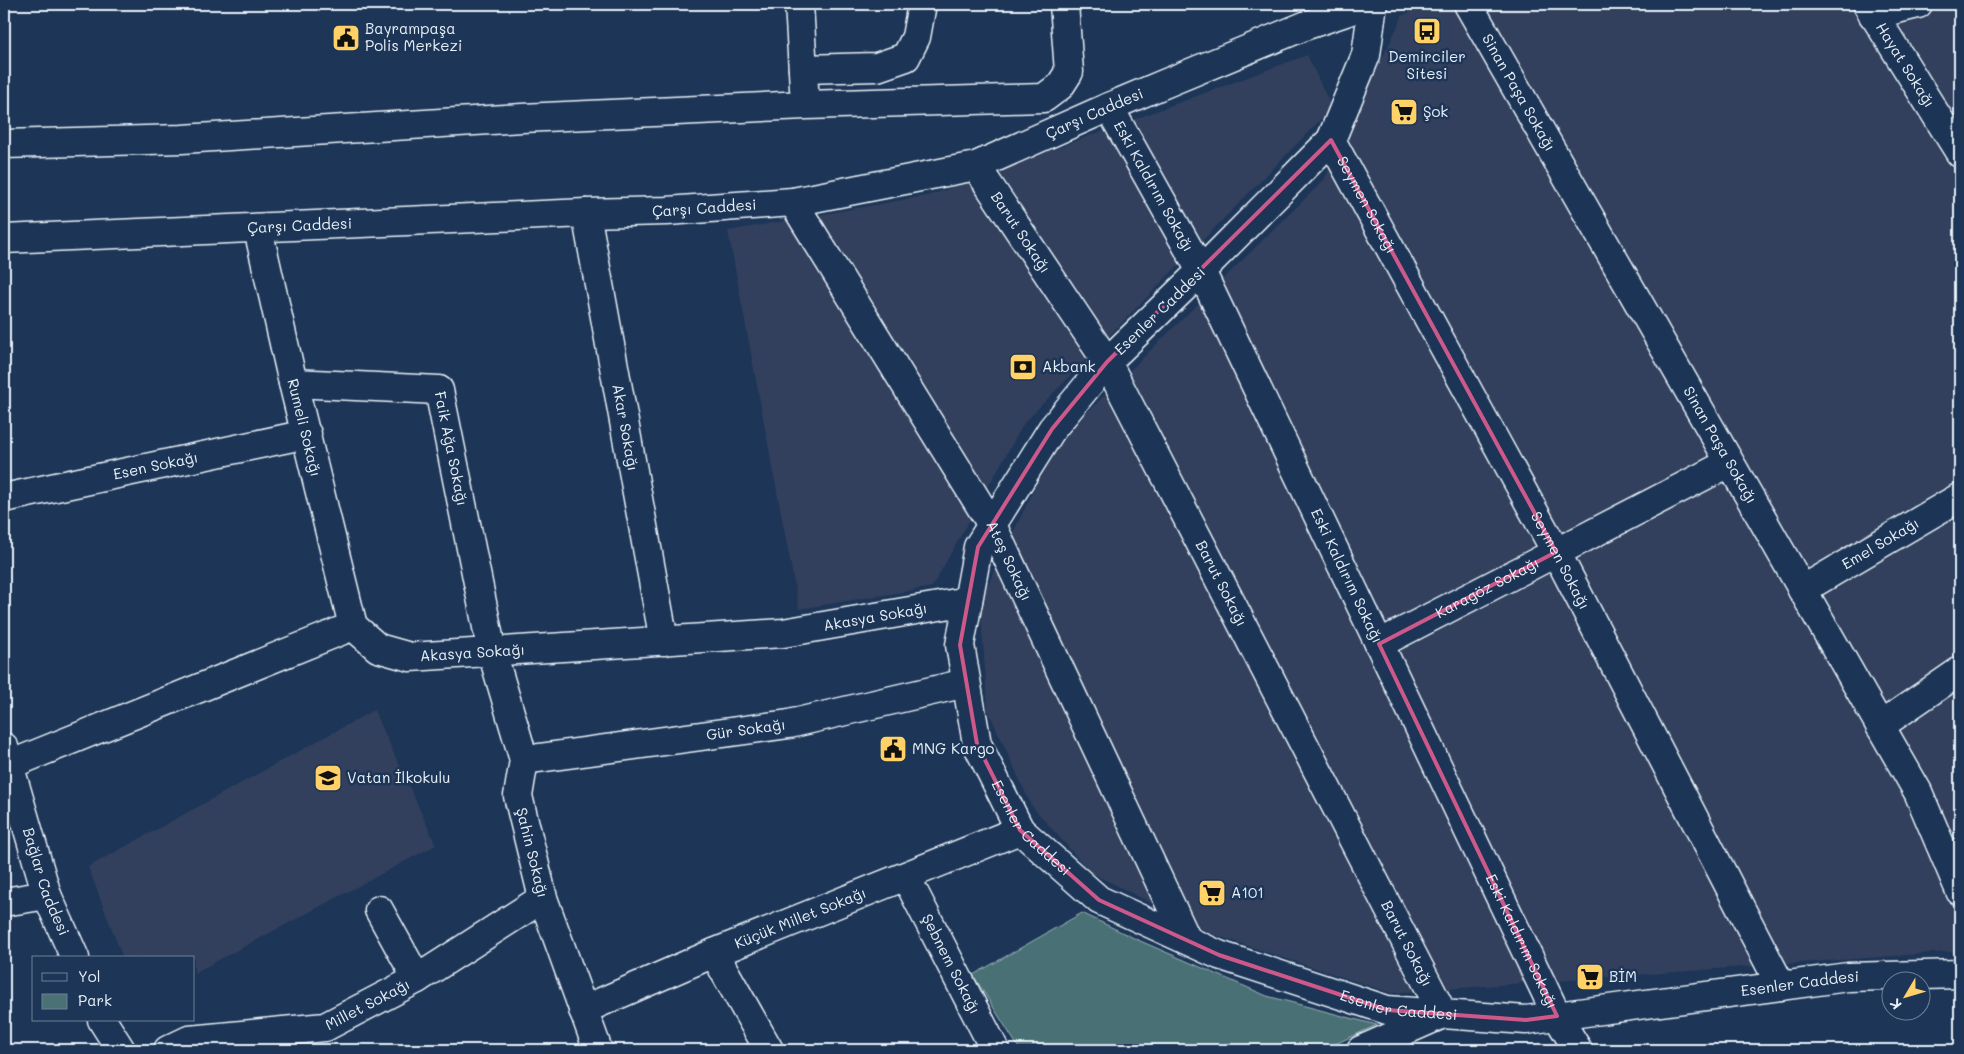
<svg xmlns="http://www.w3.org/2000/svg" width="1964" height="1054" viewBox="0 0 1964 1054" font-family="Mali,sans-serif">
  <rect width="100%" height="100%" fill="#1d3557"/>
  <filter id="ink" filterUnits="userSpaceOnUse"><feTurbulence type="fractalNoise" baseFrequency=".02" numOctaves="2"/><feDisplacementMap in="SourceGraphic" scale="10" xChannelSelector="R" yChannelSelector="G"/><feConvolveMatrix kernelMatrix="1 2 1 2 8 2 1 2 1" color-interpolation-filters="sRGB"/></filter>
  <g filter="url(#ink)">
    <!-- built -->
    <g fill="#31415d">
      <polygon points="1429,4 1960,4 1960,951 1391,993 1212,934 1090,872 1031,805 988,710 980,602 1056,443 1324,180 1403,15"/>
      <polygon points="1307,55 1332,108 1024,423 932,587 799,609 728,231 931,195"/>
      <polygon points="374,710 436,845 194,973 194,958 123,958 88,867"/>
    </g>
    <!-- green -->
    <polygon fill="#4a7174" stroke="#99b1b6" points="1082,913 1138,940 1267,996 1377,1025 1322,1050 1020,1050 973,975"/>
    <g fill="none" stroke-linecap="round" stroke-linejoin="round">
      <defs>
        <g id="minor">
          <polyline points="799,4 804,88"/>
          <path id="s1" d="M 1468,4 L 1918,792 L 1960,891"/>
          <path id="s2" d="M 1867,4 L 1960,153"/>
          <polyline points="1873,15 1918,4"/>
          <polyline points="803,69 877,67 906,57 916,37 922,4"/>
          <path id="s3" d="M 1109,107 L 1201,271 L 1557,1016 L 1578,1050"/>
          <path id="s4" d="M 1331,140 L 1556,552 L 1781,986"/>
          <polyline points="4,144 182,139 522,118 806,105 1044,98 1060,86 1069,72 1064,4"/>
          <path id="s5" d="M 976,166 L 1107,362 L 1443,1014 L 1361,1050"/>
          <path id="s6" d="M 793,202 L 992,525 L 1187,940"/>
          <path id="s7" d="M 586,213 L 664,641"/>
          <path id="s8" d="M 258,229 L 293,383 L 353,626"/>
          <path id="s9" d="M 4,239 L 586,213 L 667,211 L 793,202 L 976,166 L 1109,107 L 1171,81 L 1307,25 L 1369,4"/>
          <path id="s10" d="M 293,383 L 439,390 L 492,652 L 524,760 L 518,796 L 543,898 L 598,1050"/>
          <path id="s11" d="M 4,498 L 307,434"/>
          <path id="s12" d="M 1802,590 L 1960,497"/>
          <path id="s13" d="M 353,626 L 378,648 L 410,657 L 783,633 L 968,601"/>
          <path id="s14" d="M 1379,644 L 1729,463"/>
          <polyline points="1880,726 1960,671"/>
          <path id="s15" d="M 4,747 L 47,895 L 75,958"/>
          <path id="s16" d="M 524,760 L 789,724 L 966,683"/>
          <polyline points="9,765 353,626"/>
          <path id="s17" d="M 906,877 L 995,1050"/>
          <polyline points="4,902 47,895"/>
          <polyline points="379,910 417,979"/>
          <polyline points="714,953 769,1050"/>
          <path id="s18" d="M 583,1010 L 714,953 L 1020,830"/>
          <polyline points="102,1020 121,1050"/>
          <path id="s19" d="M 168,1050 L 189,1040 L 325,1027 L 417,979 L 543,898"/>
        </g>
        <g id="major">
          <path id="s20" d="M 1373,4 L 1366,55 L 1331,140 L 1201,271 L 1107,362 L 1052,429 L 978,547 L 960,645 L 977,744 L 1020,830 L 1099,900 L 1219,955 L 1387,1010 L 1526,1020 L 1848,977 L 1960,974"/>
        </g>
      </defs>
      <!-- minor casing -->
      <use href="#minor" stroke="#e8f1f8" stroke-width="31"/>
      <!-- major casing -->
      <use href="#major" stroke="#e8f1f8" stroke-width="31"/>
      <!-- minor -->
      <use href="#minor" stroke="#1d3557" stroke-width="28"/>
      <!-- major -->
      <use href="#major" stroke="#1d3557" stroke-width="28"/>
    </g>
  </g>
  <!-- marked area -->
  <path fill="none" stroke="#cd598a" stroke-width="4" stroke-linejoin="round" d="M 1331,140 L 1556,552 L 1379,644 L 1557,1016 L 1526,1020 L 1387,1010 L 1219,955 L 1099,900 L 1020,830 L 977,744 L 960,645 L 978,547 L 1052,429 L 1107,362 Z"/>
  <!-- icons -->
  <defs>
    <symbol id="bus-square" viewBox="-11 -11 22 22"><rect x="-9" y="-9" width="18" height="18" rx="4" fill="#ffd166" stroke="#1d3557"/><path d="M-5-6H5V4H4V6H2V4H-2V6H-4V4H-5ZM-3.5-4V0h7V-4ZM-3.5 1.2v1.5H-2V1.2ZM2 1.2v1.5H3.5V1.2Z" fill="#111"/></symbol>
    <symbol id="civic-square" viewBox="-11 -11 22 22"><rect x="-9" y="-9" width="18" height="18" rx="4" fill="#ffd166" stroke="#1d3557"/><path d="M-.6-6.5H3V-4.5H.6V-3L4-1V1h2V6H-6V1h2V-1L-.6-3ZM-1.2 2.5V6h2.4V2.5Z" fill="#111"/></symbol>
    <symbol id="supermarket-square" viewBox="-11 -11 22 22"><rect x="-9" y="-9" width="18" height="18" rx="4" fill="#ffd166" stroke="#1d3557"/><path d="M-6-5.5h2.5l.6 2H6L4.5 2H-2.5L-4.4-4H-6ZM-1.5 3.2a1.3 1.3 0 1 0 .1 0ZM3 3.2a1.3 1.3 0 1 0 .1 0Z" fill="#111"/></symbol>
    <symbol id="bank-square" viewBox="-11 -11 22 22"><rect x="-9" y="-9" width="18" height="18" rx="4" fill="#ffd166" stroke="#1d3557"/><path d="M-6-4H6V4H-6ZM0-2.3a2.3 2.3 0 1 0 0 4.6a2.3 2.3 0 1 0 0-4.6Z" fill="#111"/></symbol>
    <symbol id="school-square" viewBox="-11 -11 22 22"><rect x="-9" y="-9" width="18" height="18" rx="4" fill="#ffd166" stroke="#1d3557"/><path d="M0-5L7-2L0 1L-7-2ZM-4 1L0 2.5L4 1V4Q0 6-4 4Z" fill="#111"/></symbol>
  </defs>
  <g fill-rule="evenodd">
    <use href="#bus-square" x="1411" y="15" width="32" height="32"/>
    <use href="#civic-square" x="330" y="22" width="32" height="32"/>
    <use href="#supermarket-square" x="1388" y="96" width="32" height="32"/>
    <use href="#bank-square" x="1007" y="351" width="32" height="32"/>
    <use href="#civic-square" x="877" y="733" width="32" height="32"/>
    <use href="#school-square" x="312" y="762" width="32" height="32"/>
    <use href="#supermarket-square" x="1196" y="877" width="32" height="32"/>
    <use href="#supermarket-square" x="1574" y="961" width="32" height="32"/>
  </g>
  <g text-anchor="middle" stroke-width="5" stroke-linejoin="round" paint-order="stroke">
    <!-- poi labels -->
    <g font-size="15" fill="#e8f1f8" stroke="#1d3557" text-anchor="start">
      <text x="365" y="34">Bayrampaşa<tspan x="365" dy="17">Polis Merkezi</tspan></text>
      <text x="1427" y="62" text-anchor="middle">Demirciler<tspan x="1427" dy="17">Sitesi</tspan></text>
      <text x="1423" y="117">Şok</text>
      <text x="1042" y="372">Akbank</text>
      <text x="912" y="754">MNG Kargo</text>
      <text x="347" y="783">Vatan İlkokulu</text>
      <text x="1231" y="898">A101</text>
      <text x="1609" y="982">BİM</text>
    </g>
    <!-- street labels -->
    <g font-size="15" fill="#e8f1f8" stroke="#1d3557">
      <text dy="5" stroke="none"><textPath href="#s2" startOffset="72">Hayat Sokağı</textPath></text>
      <text dy="5" stroke="none"><textPath href="#s1" startOffset="102">Sinan Paşa Sokağı</textPath></text>
      <text dy="5" stroke="none"><textPath href="#s9" startOffset="1106">Çarşı Caddesi</textPath></text>
      <text dy="5" stroke="none"><textPath href="#s3" startOffset="91">Eski Kaldırım Sokağı</textPath></text>
      <text dy="5" stroke="none"><textPath href="#s4" startOffset="74">Seymen Sokağı</textPath></text>
      <text dy="5" stroke="none"><textPath href="#s9" startOffset="701">Çarşı Caddesi</textPath></text>
      <text dy="5" stroke="none"><textPath href="#s9" startOffset="296">Çarşı Caddesi</textPath></text>
      <text dy="5" stroke="none"><textPath href="#s5" startOffset="80">Barut Sokağı</textPath></text>
      <text transform="translate(1160 311) rotate(-44)" y="5">Esenler Caddesi</text>
      <text dy="5" stroke="none"><textPath href="#s8" startOffset="204">Rumeli Sokağı</textPath></text>
      <text dy="5" stroke="none"><textPath href="#s7" startOffset="218">Akar Sokağı</textPath></text>
      <text dy="5" stroke="none"><textPath href="#s1" startOffset="508">Sinan Paşa Sokağı</textPath></text>
      <text dy="5" stroke="none"><textPath href="#s10" startOffset="206">Faik Ağa Sokağı</textPath></text>
      <text dy="5" stroke="none"><textPath href="#s11" startOffset="155">Esen Sokağı</textPath></text>
      <text dy="5" stroke="none"><textPath href="#s12" startOffset="91">Emel Sokağı</textPath></text>
      <text dy="5" stroke="none"><textPath href="#s6" startOffset="419">Ateş Sokağı</textPath></text>
      <text dy="5" stroke="none"><textPath href="#s4" startOffset="479">Seymen Sokağı</textPath></text>
      <text dy="5" stroke="none"><textPath href="#s3" startOffset="526">Eski Kaldırım Sokağı</textPath></text>
      <text dy="5" stroke="none"><textPath href="#s5" startOffset="485">Barut Sokağı</textPath></text>
      <text dy="5" stroke="none"><textPath href="#s14" startOffset="122">Karagöz Sokağı</textPath></text>
      <text dy="5" stroke="none"><textPath href="#s13" startOffset="534">Akasya Sokağı</textPath></text>
      <text dy="5" stroke="none"><textPath href="#s13" startOffset="129">Akasya Sokağı</textPath></text>
      <text dy="5" stroke="none"><textPath href="#s16" startOffset="224">Gür Sokağı</textPath></text>
      <text dy="5" stroke="none"><textPath href="#s20" startOffset="986">Esenler Caddesi</textPath></text>
      <text dy="5" stroke="none"><textPath href="#s10" startOffset="621">Şahin Sokağı</textPath></text>
      <text dy="5" stroke="none"><textPath href="#s15" startOffset="141">Bağlar Caddesi</textPath></text>
      <text dy="5" stroke="none"><textPath href="#s18" startOffset="236">Küçük Millet Sokağı</textPath></text>
      <text dy="5" stroke="none"><textPath href="#s3" startOffset="931">Eski Kaldırım Sokağı</textPath></text>
      <text dy="5" stroke="none"><textPath href="#s5" startOffset="890">Barut Sokağı</textPath></text>
      <text dy="5" stroke="none"><textPath href="#s17" startOffset="98">Şebnem Sokağı</textPath></text>
      <text dy="5" stroke="none"><textPath href="#s20" startOffset="1811">Esenler Caddesi</textPath></text>
      <text dy="5" stroke="none"><textPath href="#s19" startOffset="208">Millet Sokağı</textPath></text>
      <text dy="5" stroke="none"><textPath href="#s20" startOffset="1406">Esenler Caddesi</textPath></text>
    </g>
  </g>
  <!-- margin -->
  <rect width="1964" height="1054" fill="none" stroke="#1d3557" stroke-width="20"/>
  <rect x="10" y="10" width="1944" height="1034" fill="none" stroke="#e8f1f8" stroke-width="2" filter="url(#ink)"/>
  <!-- legend -->
  <rect x="32" y="956" width="162" height="65" fill="#1d3557" stroke="#6e8097"/>
  <rect x="42" y="973" width="25" height="8" fill="#1d3557" stroke="#6e8097"/>
  <text x="78" y="982" font-size="15" fill="#e8f1f8">Yol</text>
  <rect x="42" y="994" width="25" height="15" fill="#4a7174" stroke="#6e8097"/>
  <text x="78" y="1006" font-size="15" fill="#e8f1f8">Park</text>
  <!-- north arrow -->
  <g transform="translate(1906 996) rotate(232)"><circle r="24" fill="#1d3557" stroke="#6e8097"/>
  <path d="M0-4L9 19L0 12L-9 19Z" fill="#ffd166"/>
  <text y="-8" font-size="14" font-weight="bold" text-anchor="middle" fill="#e8f1f8">K</text>
  </g>
</svg>
